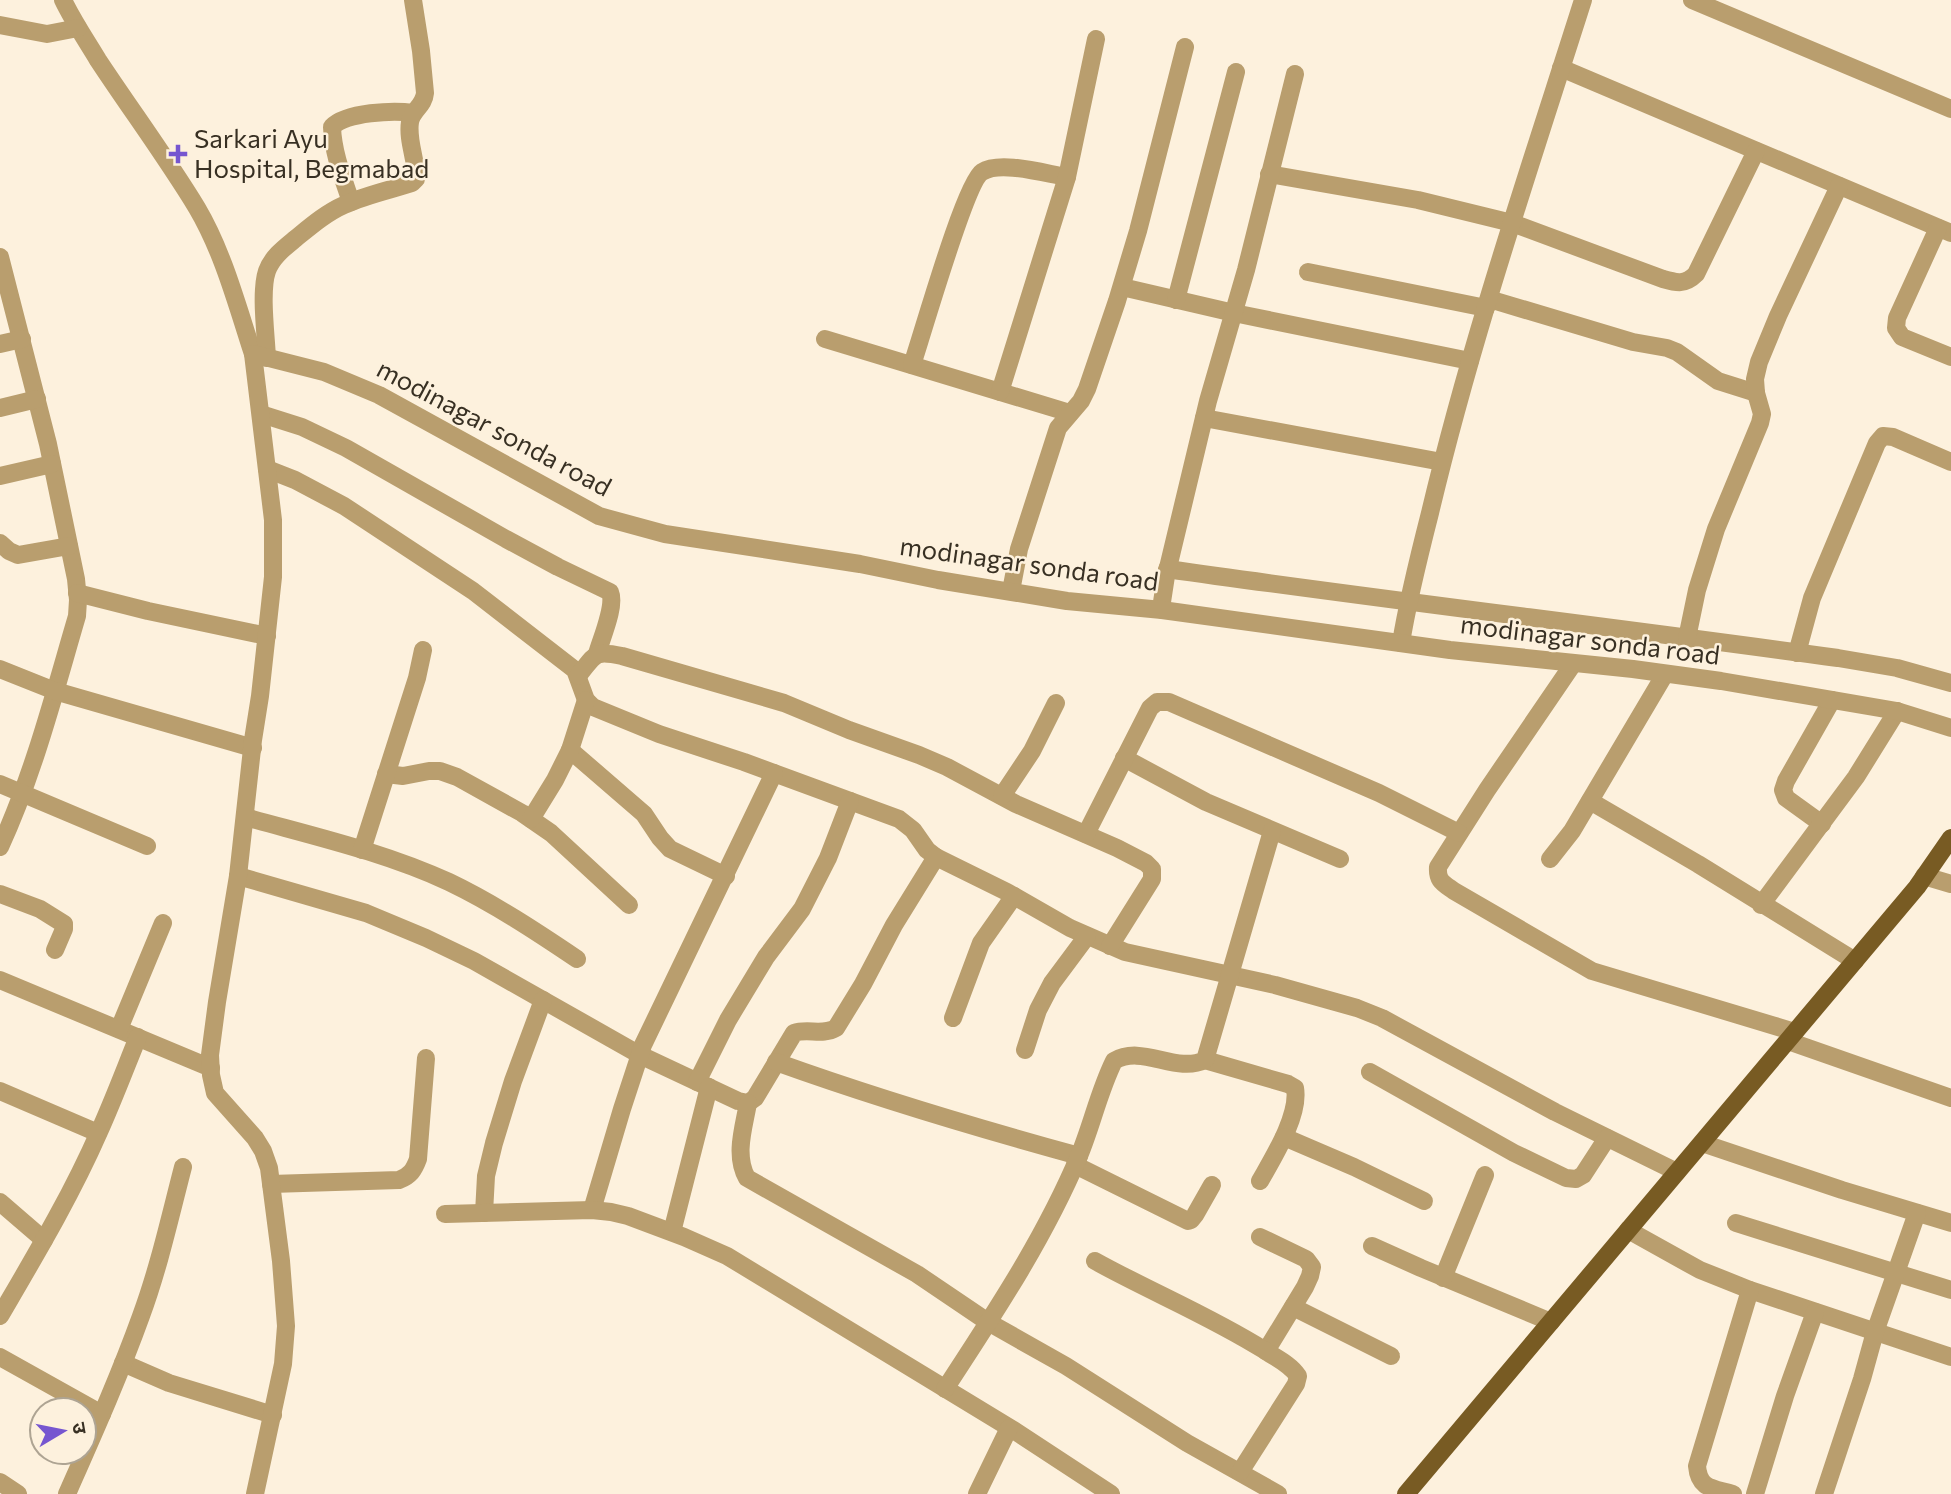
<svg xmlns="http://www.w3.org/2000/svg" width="1951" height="1494" viewBox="0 0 1951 1494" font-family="Commissioner,'Noto Sans Devanagari',sans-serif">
  <rect width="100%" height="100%" fill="#fdf1dd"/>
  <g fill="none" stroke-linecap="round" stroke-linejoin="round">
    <!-- minor -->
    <g stroke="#b99e6e" stroke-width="18">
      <path d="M 63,0 C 73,21 86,40 98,60 C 131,110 166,157 197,208 C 223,252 237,305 253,354"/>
      <polyline points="1692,0 1951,109"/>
      <polyline points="0,25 47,34 78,28"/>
      <polyline points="1561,68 1951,233"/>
      <path d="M 1269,174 L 1418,200 L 1512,223 L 1663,279 C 1677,283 1685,285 1696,274 L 1756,151"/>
      <path d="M 351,202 C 343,178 333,153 332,127 C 346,112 394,110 413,113"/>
      <polyline points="1938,228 1897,318 1896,328 1902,337 1951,357"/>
      <path d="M 0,257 L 48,444 L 76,579 L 78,600 L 77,616 C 54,694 34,773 0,847"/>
      <polyline points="1308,272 1486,308"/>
      <polyline points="1122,287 1234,313 1470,361"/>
      <polyline points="1489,299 1633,342 1667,348 1677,352 1718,381 1756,393"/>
      <polyline points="1176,300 1236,72"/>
      <polyline points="825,339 1070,413"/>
      <polyline points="0,344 22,339"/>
      <path d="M 267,358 C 266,335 260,291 267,271 C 272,257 284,248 295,239 C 311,226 326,213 344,205 C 366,195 390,190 412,183 L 416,179 C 417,161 407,141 410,122 C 412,110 424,106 425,93 L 421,51 L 413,0"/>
      <path d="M 912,365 C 922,336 965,183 982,172 C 1000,160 1047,174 1067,177"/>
      <polyline points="1000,392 1067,177 1096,39"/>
      <polyline points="0,408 37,399"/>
      <path d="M 261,414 L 302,427 L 346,448 L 506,539 L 558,567 L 610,592 C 616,606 601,639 597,654"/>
      <polyline points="1204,418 1442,462"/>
      <polyline points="267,469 295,480 344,506 473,591 575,670 586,700 593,707 659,734 744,762 899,819 913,830 927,850 936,857 1007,892 1070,928 1125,952 1275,985 1357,1008 1382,1018 1555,1112 1677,1172"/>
      <polyline points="0,476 52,464"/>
      <polyline points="0,543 9,551 18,555 69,546"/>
      <path d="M 1167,569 C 1391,601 1615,627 1838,658 L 1897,668 L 1951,683"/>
      <polyline points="1011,591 1019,549 1058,428 1081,401 1087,389 1117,301 1138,231 1185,47"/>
      <polyline points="77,593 148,611 267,636"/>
      <polyline points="1162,610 1162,602 1166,576 1208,401 1246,270 1295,74"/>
      <polyline points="1687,638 1697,590 1716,529 1760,423 1762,414 1756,393 1755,379 1759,362 1778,316 1839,186"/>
      <path d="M 1401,643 C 1408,599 1419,556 1430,513 C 1471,340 1529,170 1583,0"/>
      <polyline points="1797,653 1812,598 1877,443 1883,436 1893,437 1951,462"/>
      <path d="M 1573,664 L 1487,790 L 1438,867 C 1437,881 1443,883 1454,891 L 1592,971 L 1795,1032"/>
      <polyline points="0,669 55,691 253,748"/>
      <path d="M 578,676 C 596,654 593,650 622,656 L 784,703 L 849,730 L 919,755 L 947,767 L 1016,804 L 1117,848 L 1146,863 L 1152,869 L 1152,879 L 1110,946"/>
      <polyline points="570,750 644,814 660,838 670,849 726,876"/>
      <polyline points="1124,758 1206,802 1340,859"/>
      <polyline points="386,774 403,776 429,771 440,771 457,777 522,813 551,833 629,905"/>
      <polyline points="0,784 147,846"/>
      <polyline points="1002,796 1032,751 1056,703"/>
      <polyline points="1590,801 1698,864 1855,961"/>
      <path d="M 245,817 C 313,836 384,852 449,882 C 493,903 537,932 577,959"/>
      <polyline points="531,819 555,780 570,750 586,700"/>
      <polyline points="1822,824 1786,798 1783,790 1786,781 1832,700"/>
      <polyline points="1086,834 1150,708 1157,702 1169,702 1379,793 1459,833"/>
      <polyline points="362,850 417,678 423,650"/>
      <polyline points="1550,859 1572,831 1665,674"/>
      <path d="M 238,876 L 366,913 L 426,938 L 474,961 L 640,1055 L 738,1101 L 748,1103 L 755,1098 L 794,1033 C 808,1028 822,1036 836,1028 L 863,984 L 894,925 L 936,857"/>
      <polyline points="1924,876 1951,884"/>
      <polyline points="0,894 40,909 64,924 64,929 55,950"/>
      <polyline points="1761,905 1856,777 1897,711"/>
      <polyline points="0,980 211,1068"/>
      <polyline points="953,1018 981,943 1014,896"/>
      <polyline points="119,1029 163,923"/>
      <polyline points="1788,1041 1951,1098"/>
      <polyline points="1025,1050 1038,1010 1052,983 1087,936"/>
      <path d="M 1205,1060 L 1288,1084 L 1295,1088 C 1300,1115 1273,1158 1260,1181"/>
      <path d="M 776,1062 C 876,1098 977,1128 1079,1156"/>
      <polyline points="1370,1072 1514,1153 1566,1178 1576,1179 1583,1175 1607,1138"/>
      <polyline points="697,1082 728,1020 766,957 802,909 828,858 850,801"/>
      <polyline points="0,1091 98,1133"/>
      <path d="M 748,1103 C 744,1127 734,1155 747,1178 L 917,1274 L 988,1322 L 1066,1366 L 1187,1443 L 1278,1494"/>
      <polyline points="1284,1137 1354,1167 1424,1201"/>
      <polyline points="1702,1143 1842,1190 1951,1223"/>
      <polyline points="1075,1165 1188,1221 1191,1220 1195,1215 1212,1185"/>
      <path d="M 271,1184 L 399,1180 C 410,1176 414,1170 418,1159 L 426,1058"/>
      <polyline points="0,1202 44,1240"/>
      <polyline points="592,1210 622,1109 643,1045 774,773"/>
      <polyline points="484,1213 486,1176 494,1143 513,1081 543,1000"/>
      <polyline points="445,1214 592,1210 611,1212 628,1216 684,1237 727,1256 1015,1431 1111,1494"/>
      <polyline points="1736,1223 1951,1290"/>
      <polyline points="1628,1230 1700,1270 1750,1290 1951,1357"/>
      <polyline points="672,1232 709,1087"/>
      <polyline points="1260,1237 1306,1259 1312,1267 1310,1276 1305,1287 1266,1351"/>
      <polyline points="1372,1246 1421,1268 1551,1322"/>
      <path d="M 1095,1261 C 1151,1292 1210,1316 1264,1350 C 1276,1358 1290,1364 1298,1376 L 1296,1384 L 1240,1472"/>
      <polyline points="1443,1278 1485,1175"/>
      <polyline points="1293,1307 1391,1356"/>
      <path d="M 0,1316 C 35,1256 71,1196 99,1132 C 113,1101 125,1069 138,1037"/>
      <polyline points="0,1357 102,1414"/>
      <polyline points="123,1363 169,1383 273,1415"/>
      <path d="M 945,1389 C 994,1314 1044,1239 1079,1156 C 1092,1125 1099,1091 1114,1061 C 1142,1044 1176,1074 1205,1060 L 1272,831"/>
      <polyline points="0,1482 18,1494"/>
      <path d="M 67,1494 C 93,1435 119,1377 141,1316 C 159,1267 170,1217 183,1167"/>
      <polyline points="255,1494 283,1364 286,1326 281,1261 269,1168 263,1151 255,1138 215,1093 211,1075 210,1055 217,1002 238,876 253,740 260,696 273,577 273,520 253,354 324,372 379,395 599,516 665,534 860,564 938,580 1067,601 1162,610 1450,650 1633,669 1721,681 1897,711 1951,728"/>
      <polyline points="977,1494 1009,1428"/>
      <path d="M 1733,1494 C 1714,1488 1699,1490 1697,1466 L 1750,1290"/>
      <polyline points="1755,1494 1785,1396 1815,1312"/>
      <polyline points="1824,1494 1862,1379 1875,1332 1917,1213"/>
    </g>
    <!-- major -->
    <polyline stroke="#785b23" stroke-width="18" points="1406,1494 1917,887 1951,838"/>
  </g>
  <!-- markers -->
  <path fill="#7656d0" stroke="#fdf1dd" stroke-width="2.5" d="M174.5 143.5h7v7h7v7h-7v7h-7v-7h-7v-7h7z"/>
  <g text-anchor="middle" stroke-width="5" stroke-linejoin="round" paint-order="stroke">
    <!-- poi labels -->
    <g font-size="26" fill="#383023" stroke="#fdf1dd" text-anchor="start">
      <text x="194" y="148">Sarkari Ayu<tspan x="194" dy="30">Hospital, Begmabad</tspan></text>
    </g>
    <!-- street labels -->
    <g font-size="26" fill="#383023" stroke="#fdf1dd">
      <text transform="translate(494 428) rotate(28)" y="9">modinagar sonda road</text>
      <text transform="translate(1029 564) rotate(8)" y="9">modinagar sonda road</text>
      <text transform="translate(1590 640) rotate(7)" y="9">modinagar sonda road</text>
    </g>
  </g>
  <!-- north arrow -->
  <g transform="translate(63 1431) rotate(80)"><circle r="33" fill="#fdf1dd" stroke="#aea493" stroke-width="2"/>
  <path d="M0-5L12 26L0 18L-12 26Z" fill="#7656d0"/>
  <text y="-10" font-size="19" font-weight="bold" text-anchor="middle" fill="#383023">उ</text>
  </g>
</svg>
